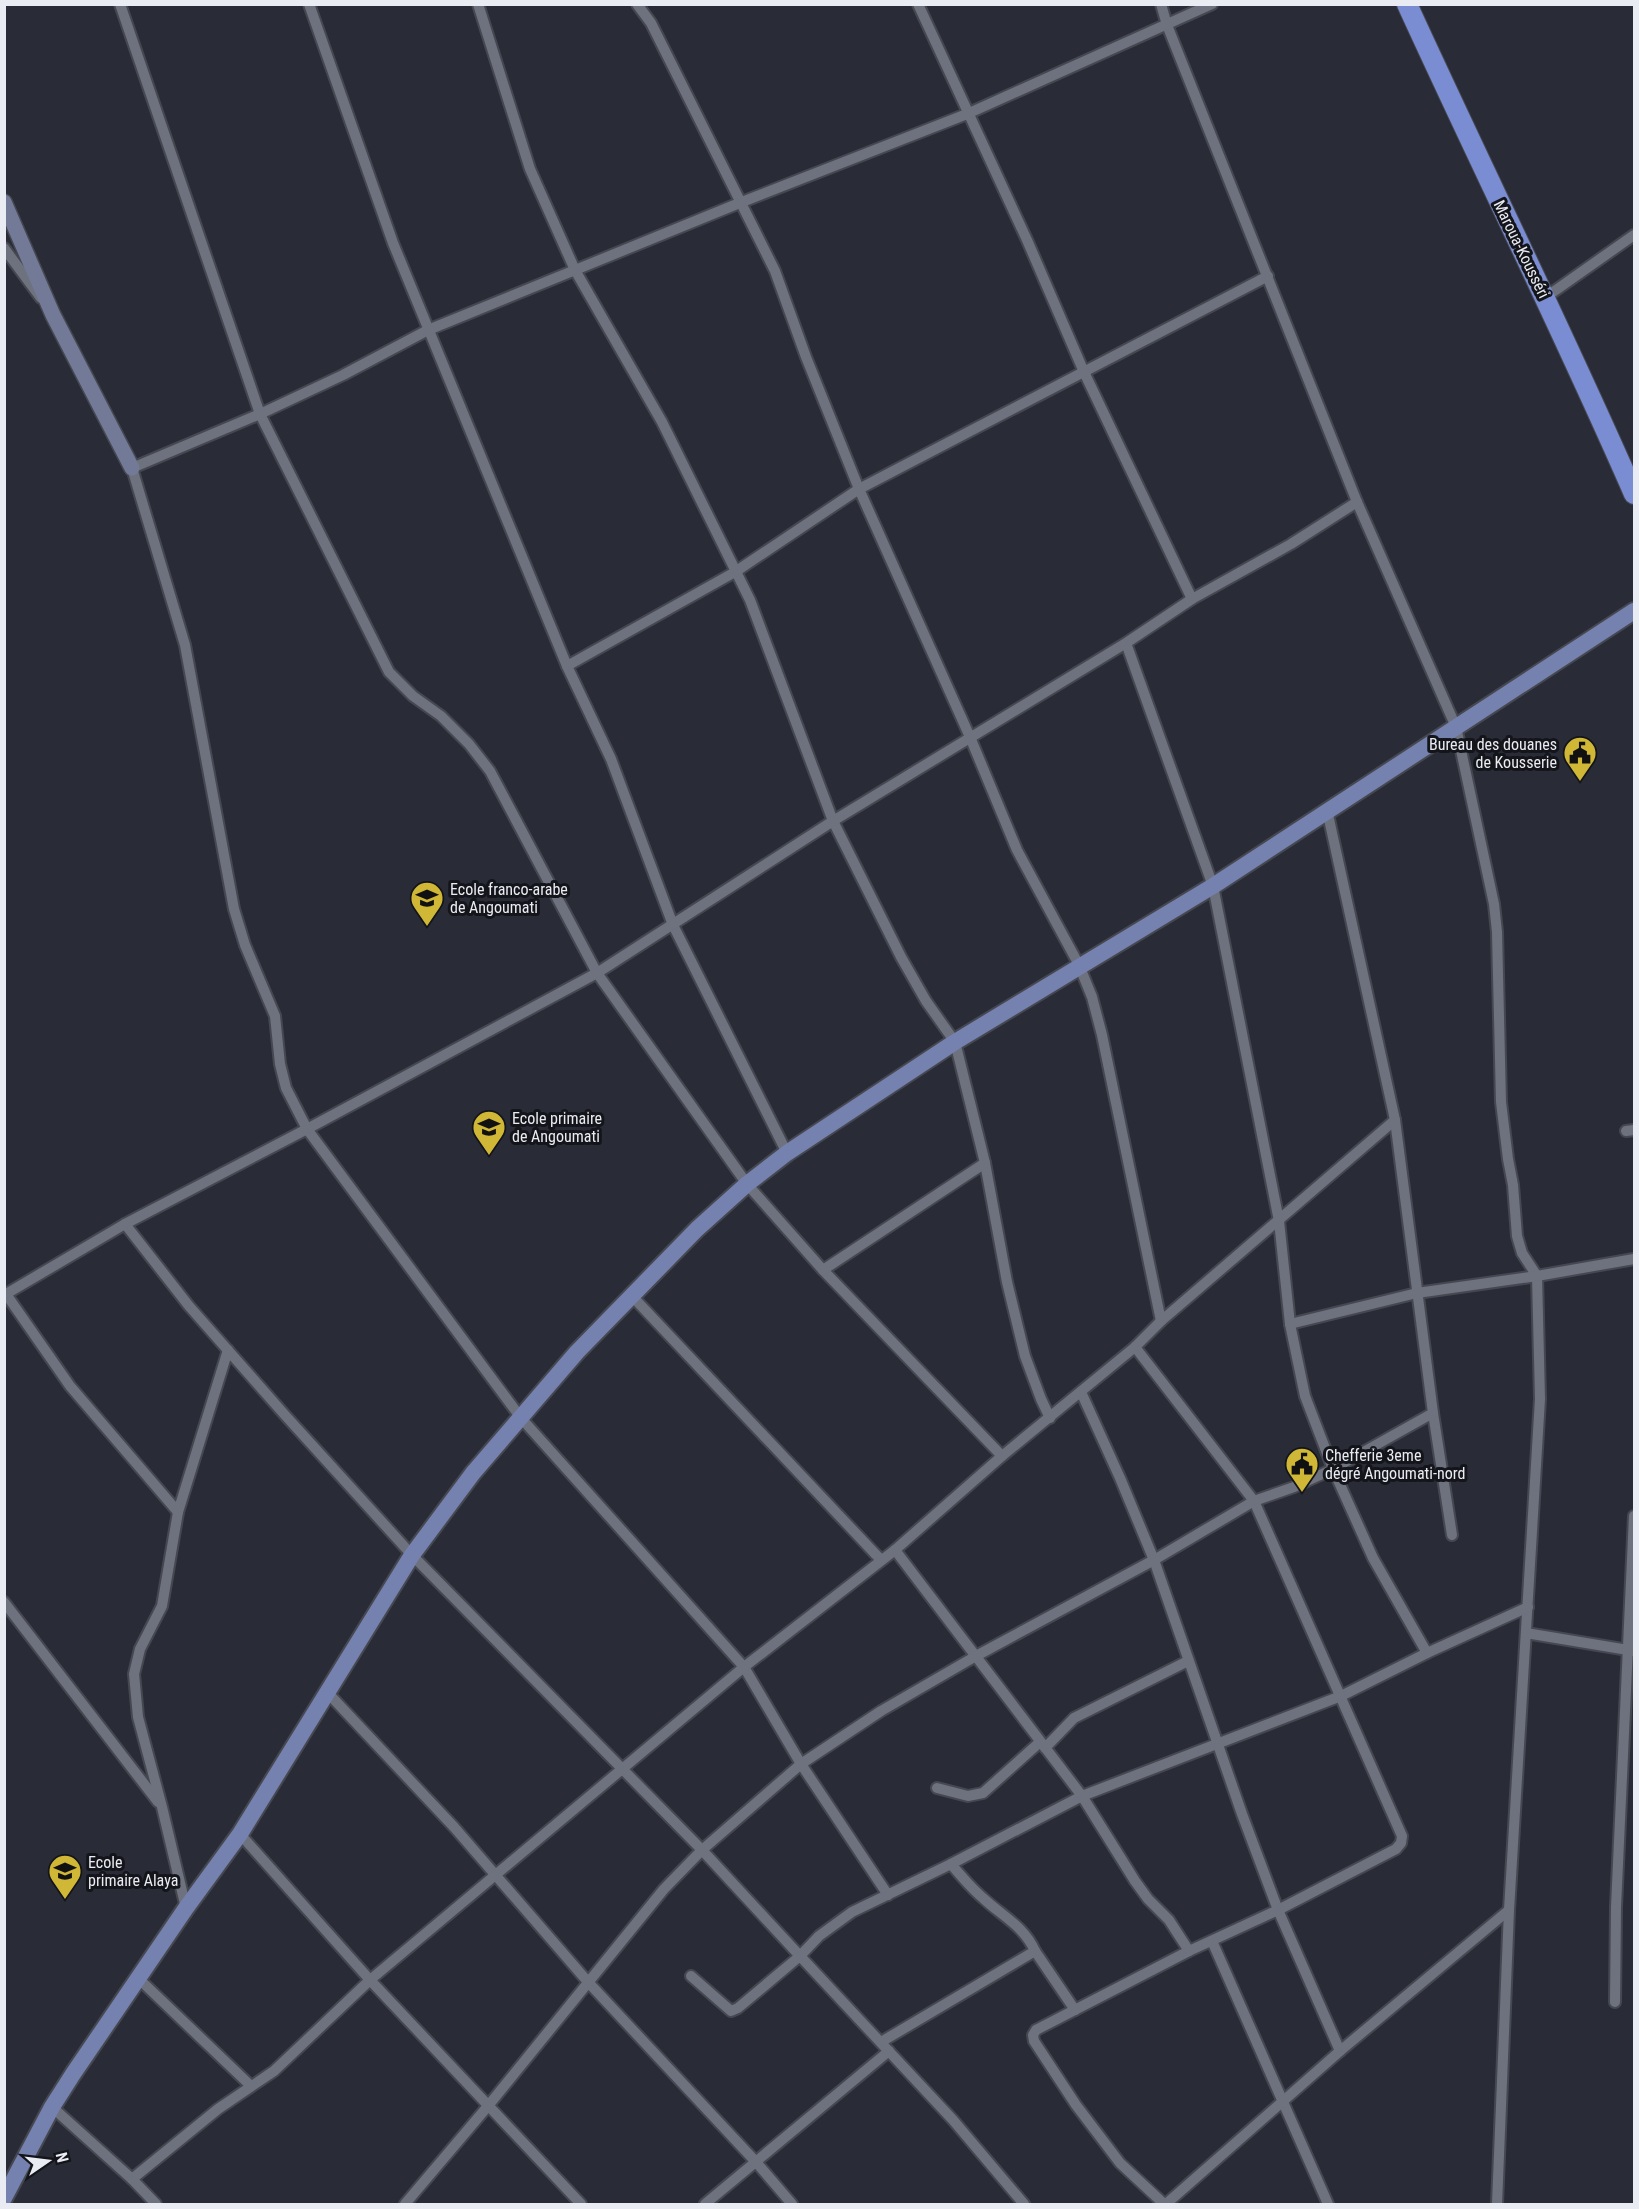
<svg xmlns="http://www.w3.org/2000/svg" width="1639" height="2209" viewBox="0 0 1639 2209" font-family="'Roboto Condensed',sans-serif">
  <rect width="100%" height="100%" fill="#292c37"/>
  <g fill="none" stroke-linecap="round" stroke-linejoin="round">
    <defs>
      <g id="street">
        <polyline points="120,4 260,414 389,672 413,696 441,716 469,744 490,771 597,973 747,1184 823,1270 1002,1456"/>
        <polyline points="309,4 393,243 567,666 611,759 673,925 787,1153"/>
        <polyline points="478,4 530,169 575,270 662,422 750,600 833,821 901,957 926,1001 955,1042 985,1163 1007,1282 1025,1356 1041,1399 1050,1418"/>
        <polyline points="637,4 651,23 775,271 806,357 859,489 970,737 1017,850 1079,965 1092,997 1102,1035 1161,1321"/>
        <polyline points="918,4 1027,240 1084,372 1192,599"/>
        <polyline points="1161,4 1167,25 1357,502 1456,727 1494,904 1497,932 1501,1102 1508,1159 1513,1185 1517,1236 1522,1253 1537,1276 1540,1399 1509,1910 1497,2204"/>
        <polyline points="4,248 41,298"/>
        <polyline points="1546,297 1634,235"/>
        <polyline points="1126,643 1213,886 1279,1221 1290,1324 1305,1396 1333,1469 1373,1558 1427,1653 1341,1696 1082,1796 951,1864 852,1912 819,1936 800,1956 702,1850 412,1555 284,1414 189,1306 125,1224 307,1129 597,973 833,821 1126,643 1192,599 1291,544 1357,502"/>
        <polyline points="567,666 735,572 859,489 1268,276"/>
        <polyline points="1626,1131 1634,1130"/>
        <polyline points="125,1224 6,1294 70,1386 178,1512"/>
        <polyline points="823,1270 985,1163"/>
        <polyline points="632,1296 881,1560"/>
        <polyline points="1290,1324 1417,1293 1537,1276 1634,1259"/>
        <polyline points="1081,1392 1120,1478 1154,1560 1242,1814 1278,1910 1340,2051"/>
        <polyline points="1433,1413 1452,1535"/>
        <polyline points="895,1550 1082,1796 1135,1881 1148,1899 1169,1920 1189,1951 1278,1910 1396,1849 1401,1843 1402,1836 1254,1501 1135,1347"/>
        <polyline points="4,1602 158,1802"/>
        <polyline points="1526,1633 1634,1651"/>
        <polyline points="1427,1653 1528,1607"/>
        <polyline points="327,1692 454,1827 588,1982 756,2162 792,2204"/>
        <polyline points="1045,1748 1074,1718 1188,1661"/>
        <polyline points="937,1788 968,1796 983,1793 1040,1742"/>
        <polyline points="240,1834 370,1980 581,2204"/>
        <polyline points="888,1895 801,1764 744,1667 521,1418 307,1129 286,1088 280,1064 275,1016 245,945 234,909 185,645 132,468 260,414 343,375 428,330 742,202 967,114 1212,4"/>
        <polyline points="186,1908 162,1807 138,1717 134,1674 140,1649 162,1606 178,1512 228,1350"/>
        <polyline points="1212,1941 1328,2204"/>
        <polyline points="1035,1951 1075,2010"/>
        <polyline points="691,1976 731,2011 738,2008 800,1956 953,2120 1024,2204"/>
        <polyline points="138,1978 251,2086"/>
        <polyline points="1615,2002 1616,1907 1634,1516"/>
        <path d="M 881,2042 L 1035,1951 C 1024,1926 1002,1916 983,1898 C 971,1888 961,1876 951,1864"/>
        <polyline points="52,2107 132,2179 218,2109 274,2071 370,1980 744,1667 895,1550 1002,1456 1135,1347 1161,1321 1395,1120"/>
        <polyline points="132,2179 156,2204"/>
        <polyline points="405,2204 488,2106 664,1889 702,1850 801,1764 881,1711 976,1656 1154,1560 1254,1501 1294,1487 1333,1469 1433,1413 1395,1120 1327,810"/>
        <polyline points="705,2204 889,2051"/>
        <polyline points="1164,2204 1120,2163 1076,2105 1034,2041 1033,2035 1036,2030 1189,1951"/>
        <polyline points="1166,2204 1340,2051 1509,1910"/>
      </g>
      <polyline id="secondary" points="4,202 53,315 132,468"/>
      <polyline id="primary" points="4,2198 52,2107 73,2074 186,1908 240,1834 412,1555 473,1473 577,1352 697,1229 747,1184 787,1153 955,1042 1213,886 1634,611"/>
      <path id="highway" d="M 1407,4 C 1482,168 1562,329 1634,494"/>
    </defs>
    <!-- street casing -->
    <use href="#street" stroke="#464851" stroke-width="14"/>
    <!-- secondary casing -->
    <use href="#secondary" stroke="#464851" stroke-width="18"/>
    <!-- primary casing -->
    <use href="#primary" stroke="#464851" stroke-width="20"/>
    <!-- highway casing -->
    <use href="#highway" stroke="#464851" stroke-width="22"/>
    <!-- street -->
    <use href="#street" stroke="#6e727e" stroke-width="10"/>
    <!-- secondary -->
    <use href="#secondary" stroke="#727a97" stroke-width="15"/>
    <!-- primary -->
    <use href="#primary" stroke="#7582b0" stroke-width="16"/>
    <!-- highway -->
    <use href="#highway" stroke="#7a8cd2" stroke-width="20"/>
  </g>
  <!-- icons -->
  <defs>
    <symbol id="civic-pin" viewBox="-11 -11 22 30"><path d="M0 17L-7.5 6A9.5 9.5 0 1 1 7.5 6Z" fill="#d1b736" stroke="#13151a"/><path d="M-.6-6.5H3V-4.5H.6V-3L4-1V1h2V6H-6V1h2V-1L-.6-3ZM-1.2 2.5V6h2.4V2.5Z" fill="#111"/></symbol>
    <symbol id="school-pin" viewBox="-11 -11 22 30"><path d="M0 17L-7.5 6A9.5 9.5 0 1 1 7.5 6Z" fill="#d1b736" stroke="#13151a"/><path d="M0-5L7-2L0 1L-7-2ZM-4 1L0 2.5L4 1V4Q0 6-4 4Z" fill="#111"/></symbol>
  </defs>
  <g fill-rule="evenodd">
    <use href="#civic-pin" x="1561" y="734" width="38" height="52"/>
    <use href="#school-pin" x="408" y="879" width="38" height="52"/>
    <use href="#school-pin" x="470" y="1108" width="38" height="52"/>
    <use href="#civic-pin" x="1283" y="1445" width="38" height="52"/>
    <use href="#school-pin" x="46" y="1852" width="38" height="52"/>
  </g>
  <g text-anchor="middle" stroke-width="6" stroke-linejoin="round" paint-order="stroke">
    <!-- street labels -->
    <g font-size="16" fill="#eaecf3" stroke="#13151a">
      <text transform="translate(1522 249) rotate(64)" y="6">Maroua-Kousséri</text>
    </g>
    <!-- poi labels -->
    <g font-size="16" fill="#eaecf3" stroke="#13151a" text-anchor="start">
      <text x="1557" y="750" text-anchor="end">Bureau des douanes<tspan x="1557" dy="18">de Kousserie</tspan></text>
      <text x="450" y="895">Ecole franco-arabe<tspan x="450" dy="18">de Angoumati</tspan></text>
      <text x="512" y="1124">Ecole primaire<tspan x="512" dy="18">de Angoumati</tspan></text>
      <text x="1325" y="1461">Chefferie 3eme<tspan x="1325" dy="18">dégré Angoumati-nord</tspan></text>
      <text x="88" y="1868">Ecole<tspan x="88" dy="18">primaire Alaya</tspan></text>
    </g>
  </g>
  <!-- border -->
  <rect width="1639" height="2209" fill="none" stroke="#eaecf3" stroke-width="12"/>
  <!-- north arrow -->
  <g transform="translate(48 2161) rotate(76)" stroke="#13151a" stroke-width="4.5" paint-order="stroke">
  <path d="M0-4.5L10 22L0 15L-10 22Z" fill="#eaecf3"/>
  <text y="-9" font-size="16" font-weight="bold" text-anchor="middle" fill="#eaecf3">N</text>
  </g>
</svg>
